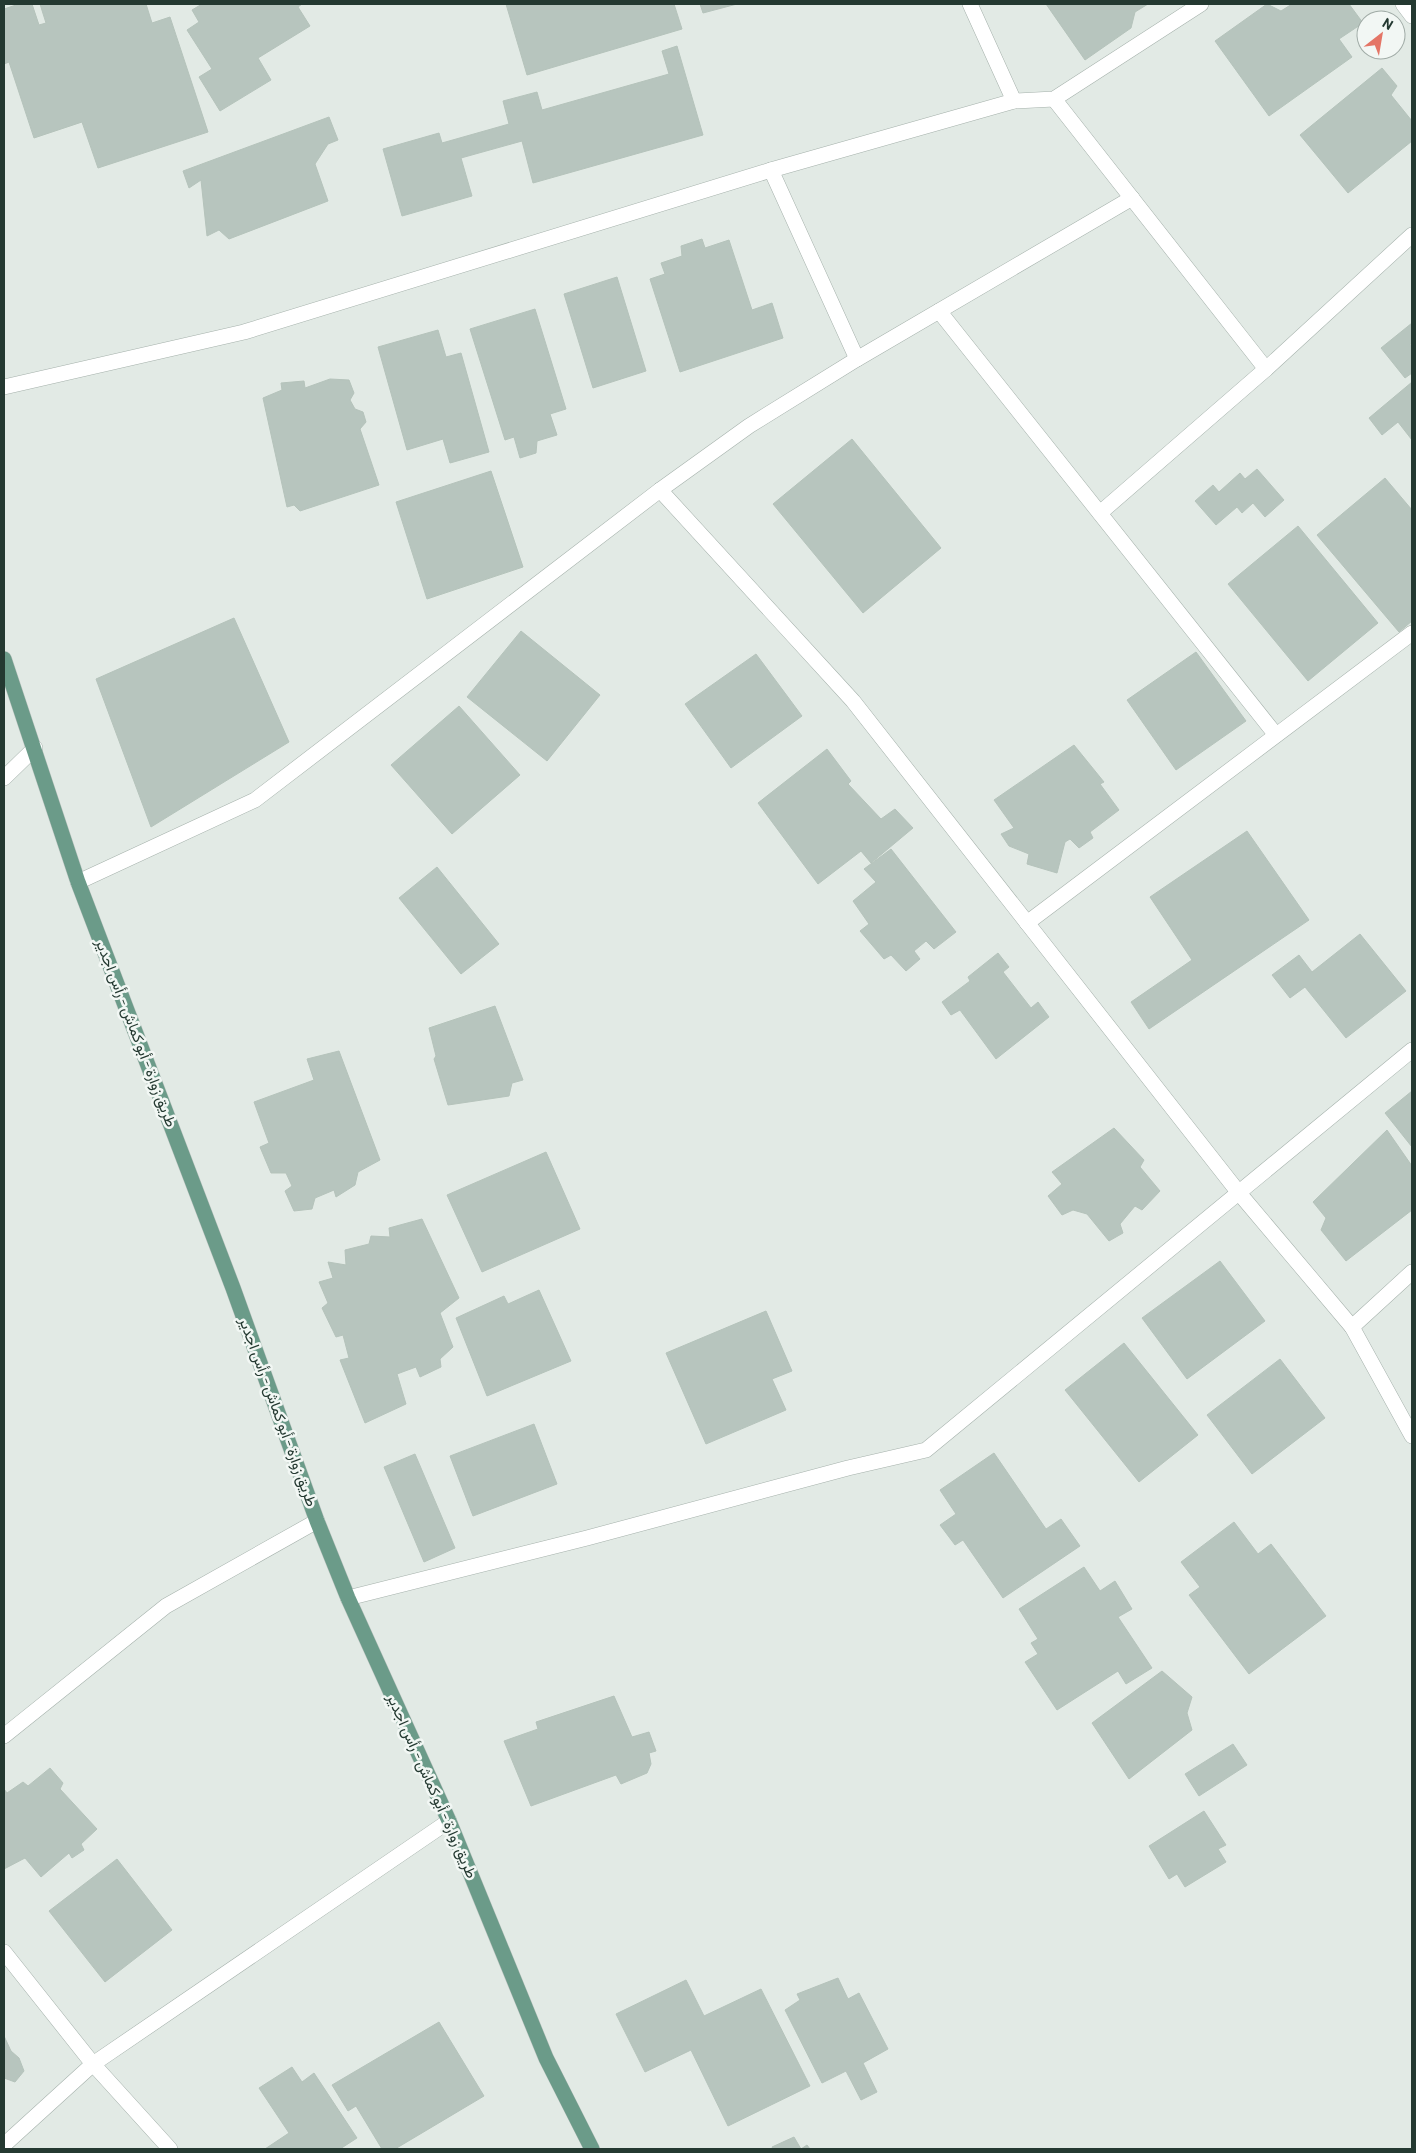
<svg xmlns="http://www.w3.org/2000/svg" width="1416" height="2153" viewBox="0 0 1416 2153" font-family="Barlow,Vazirmatn,sans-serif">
  <rect width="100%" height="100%" fill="#e2eae5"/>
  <!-- building -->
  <g fill="#b7c5be" stroke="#b5c3bb">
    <polygon points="19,4 32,4 39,25 46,23 40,4 146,4 152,23 170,17 208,132 98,168 82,122 34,138 9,62 4,64 4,9"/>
    <polygon points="202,4 302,4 298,7 310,26 258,58 271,80 220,111 199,77 212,69 187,30 199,22 192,10"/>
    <polygon points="506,4 674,4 682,29 527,75"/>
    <polygon points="700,4 737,4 703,13"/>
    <polygon points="1046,4 1148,4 1135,12 1131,28 1085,60"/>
    <polygon points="1267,4 1281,11 1292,4 1349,4 1363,23 1339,39 1352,57 1269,116 1215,41"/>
    <polygon points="677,46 703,135 533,183 522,141 461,158 472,196 402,216 383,149 439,133 442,143 509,124 503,101 537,92 542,110 669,74 662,51"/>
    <polygon points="1382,68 1397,86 1391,95 1412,121 1412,141 1348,193 1300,135"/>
    <polygon points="329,117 338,140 328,144 315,164 328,201 229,239 219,230 207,236 201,180 189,188 183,171"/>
    <polygon points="702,239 705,248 729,240 752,310 772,303 783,338 680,372 650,279 665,274 661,263 682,256 681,246"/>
    <polygon points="617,277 646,371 593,388 564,294"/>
    <polygon points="535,309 566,409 550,414 557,435 537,441 536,453 520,458 514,437 505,440 470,329"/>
    <polygon points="1412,323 1412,342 1410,344 1412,348 1412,373 1405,378 1381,348"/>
    <polygon points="438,330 446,357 461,353 489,452 450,463 443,439 407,450 378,347"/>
    <polygon points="330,379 349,380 354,393 350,400 355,409 363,412 366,422 360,429 379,485 300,511 294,505 287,507 263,398 282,390 281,383 304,381 305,388"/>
    <polygon points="1412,382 1412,440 1398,422 1382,435 1369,418"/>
    <polygon points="852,439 941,548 863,613 773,504"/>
    <polygon points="1257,469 1284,500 1265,517 1253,503 1242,513 1237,507 1216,525 1195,501 1213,485 1219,492 1240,473 1245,479"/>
    <polygon points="491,471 523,567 427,599 396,502"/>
    <polygon points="1385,478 1412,510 1412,621 1399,632 1317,535"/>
    <polygon points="1298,526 1378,623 1308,681 1228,584"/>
    <polygon points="234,618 289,742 151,827 96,679"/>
    <polygon points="521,631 600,695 547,761 467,697"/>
    <polygon points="1196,652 1246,721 1176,770 1127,700"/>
    <polygon points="756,654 802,716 731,768 685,704"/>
    <polygon points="459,706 520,775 452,834 391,765"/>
    <polygon points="1074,745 1104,782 1100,784 1119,810 1090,832 1093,838 1079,848 1070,839 1065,842 1057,873 1027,864 1029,854 1009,846 1001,834 1014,828 994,800"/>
    <polygon points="827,749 851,781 848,784 881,819 895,809 913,828 871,863 861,851 818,884 758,803"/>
    <polygon points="1247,831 1309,920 1149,1029 1131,1002 1192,960 1150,897"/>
    <polygon points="891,849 956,932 934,949 926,941 914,951 920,959 906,971 891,955 884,959 860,931 869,924 853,901 876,882 864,869"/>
    <polygon points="437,867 499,944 461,974 399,898"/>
    <polygon points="1360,934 1406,991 1346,1038 1305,987 1290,998 1272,975 1299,955 1312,972"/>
    <polygon points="998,953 1009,967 1003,972 1031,1008 1038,1002 1049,1017 996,1059 960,1010 951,1015 942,1002 970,981 968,977"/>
    <polygon points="495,1006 523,1080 512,1083 509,1096 448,1105 434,1059 436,1056 429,1028"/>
    <polygon points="339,1051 380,1160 358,1172 355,1185 336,1197 334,1190 315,1198 312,1209 294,1211 285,1191 292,1186 286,1173 271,1173 260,1147 269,1143 254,1102 314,1080 307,1059"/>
    <polygon points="1412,1091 1412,1147 1385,1113"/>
    <polygon points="1114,1128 1144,1160 1140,1167 1160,1191 1142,1210 1135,1206 1120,1224 1123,1233 1109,1241 1087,1214 1073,1210 1062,1215 1048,1196 1062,1184 1052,1172"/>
    <polygon points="1387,1130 1412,1166 1412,1210 1346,1261 1321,1230 1326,1218 1313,1202"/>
    <polygon points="546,1152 580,1229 482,1272 447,1195"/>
    <polygon points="422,1219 459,1298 440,1313 453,1347 440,1359 441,1367 420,1377 416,1367 397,1374 406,1404 365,1423 340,1360 349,1358 343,1335 336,1337 322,1308 328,1303 319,1282 333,1278 328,1262 346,1265 345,1250 369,1244 371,1236 390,1237 389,1228"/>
    <polygon points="1220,1261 1265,1321 1187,1379 1142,1318"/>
    <polygon points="539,1290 571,1361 487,1396 456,1318 504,1296 508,1304"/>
    <polygon points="766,1311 792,1371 772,1379 786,1410 706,1444 666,1353"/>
    <polygon points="1124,1343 1198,1435 1139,1482 1065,1390"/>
    <polygon points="1280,1359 1325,1418 1252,1474 1207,1415"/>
    <polygon points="534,1424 557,1484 473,1516 450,1456"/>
    <polygon points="994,1453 1046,1529 1061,1519 1080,1546 1003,1598 963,1540 955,1545 940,1525 956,1514 940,1490"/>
    <polygon points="415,1454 455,1548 424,1562 384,1467"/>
    <polygon points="1234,1522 1258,1554 1271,1544 1326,1616 1249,1674 1189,1595 1200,1587 1181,1562"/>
    <polygon points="1084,1567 1100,1591 1115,1581 1132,1609 1118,1617 1152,1668 1126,1684 1118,1671 1057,1710 1025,1662 1038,1654 1031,1643 1038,1639 1019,1609"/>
    <polygon points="1162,1671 1192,1697 1187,1713 1192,1730 1129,1779 1092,1723"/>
    <polygon points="614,1696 632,1737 649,1732 656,1751 649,1753 651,1764 647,1773 621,1784 616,1775 531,1806 504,1741 538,1729 536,1722"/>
    <polygon points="1233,1744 1247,1765 1199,1796 1185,1774"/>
    <polygon points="50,1768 63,1783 60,1789 97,1829 81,1844 84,1850 72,1858 69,1853 41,1877 25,1858 4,1869 4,1789 7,1793 23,1782 28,1786"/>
    <polygon points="1204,1811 1226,1845 1218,1849 1226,1862 1185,1887 1177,1874 1169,1879 1149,1846"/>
    <polygon points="117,1859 172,1930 105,1982 49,1911"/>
    <polygon points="838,1978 848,1999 859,1993 888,2049 863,2063 877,2092 861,2100 846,2071 822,2083 785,2010 800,2000 797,1994"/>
    <polygon points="686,1980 704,2016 761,1989 810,2086 728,2126 691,2050 645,2072 616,2014"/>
    <polygon points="439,2022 484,2096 395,2149 382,2149 356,2106 348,2111 332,2085"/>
    <polygon points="4,2036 11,2051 19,2058 24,2071 15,2082 4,2078"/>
    <polygon points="292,2067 302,2082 314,2073 357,2138 340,2149 265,2149 289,2133 259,2088"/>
    <polygon points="794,2137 801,2149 807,2145 810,2149 773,2149 772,2147"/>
  </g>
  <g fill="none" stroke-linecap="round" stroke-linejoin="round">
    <defs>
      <g id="street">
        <polyline points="970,4 1014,101"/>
        <polyline points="1403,4 1412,16"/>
        <polyline points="1054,99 1266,369 1412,235"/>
        <polyline points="771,170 857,359"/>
        <polyline points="939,311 1276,735"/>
        <polyline points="4,387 244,332 771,170 1014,101 1054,99 1201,4"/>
        <polyline points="660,490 853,701 1239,1193 1352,1327 1412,1436"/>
        <polyline points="1100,513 1266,369"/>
        <polyline points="4,778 35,748"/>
        <polyline points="78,882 255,800 660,490 749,426 857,359 1132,198"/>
        <polyline points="1027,923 1412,633"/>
        <polyline points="1352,1327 1412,1272"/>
        <polyline points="348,1598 587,1538 848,1468 926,1450 1412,1050"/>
        <polyline points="4,1736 166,1606 317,1521"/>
        <polyline points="4,1952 93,2064 170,2149"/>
        <polyline points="4,2145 93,2064 449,1821"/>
      </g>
      <polyline id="primary" points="4,659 78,882 233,1288 317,1521 348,1598 449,1821 546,2058 592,2149"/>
    </defs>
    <!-- street casing -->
    <use href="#street" stroke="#a5b1ab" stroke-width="16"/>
    <!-- primary casing -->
    <use href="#primary" stroke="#bdc4c1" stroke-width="16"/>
    <!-- street -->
    <use href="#street" stroke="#fff" stroke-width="15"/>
    <!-- primary -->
    <use href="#primary" stroke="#6b9b89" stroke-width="15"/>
  </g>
  <g text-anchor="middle" stroke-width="5" stroke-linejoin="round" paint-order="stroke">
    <!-- street labels -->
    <g font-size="15" fill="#243931" stroke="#f2f7f4">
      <text transform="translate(136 1033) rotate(69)" y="5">طريق زوارة - أبو كماش - رأس اجدير</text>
      <text transform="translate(278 1412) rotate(70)" y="5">طريق زوارة - أبو كماش - رأس اجدير</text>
      <text transform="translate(432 1786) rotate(66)" y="5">طريق زوارة - أبو كماش - رأس اجدير</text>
    </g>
  </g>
  <!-- border -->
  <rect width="1416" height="2153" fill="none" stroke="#243931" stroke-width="10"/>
  <!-- north arrow -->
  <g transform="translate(1381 35) rotate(31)"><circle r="24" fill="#f2f7f4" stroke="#a0aba6"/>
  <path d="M0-4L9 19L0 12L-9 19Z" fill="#e47566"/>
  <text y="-8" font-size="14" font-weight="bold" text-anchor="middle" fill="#243931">N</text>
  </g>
</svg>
